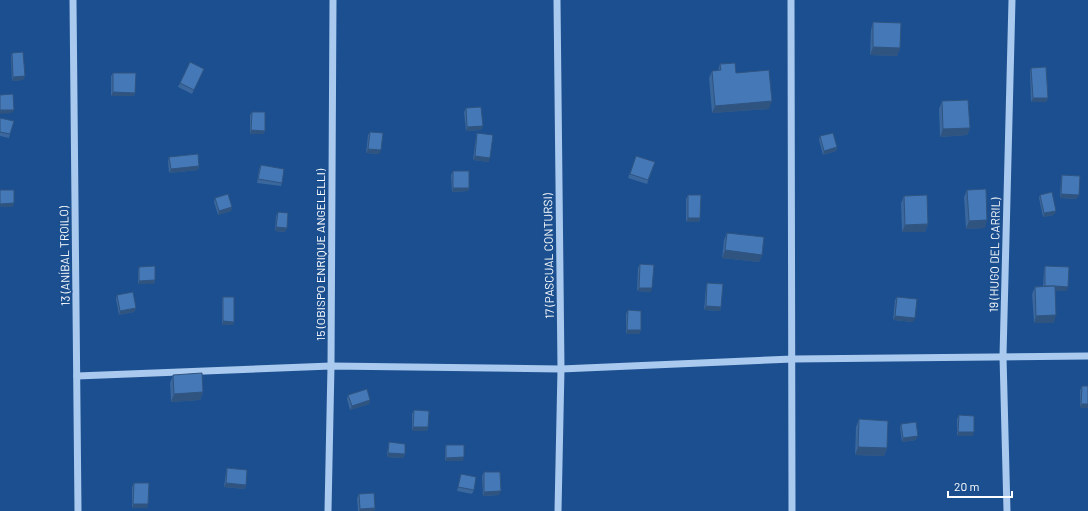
<svg xmlns="http://www.w3.org/2000/svg" width="1088" height="511" viewBox="0 0 1088 511" font-family="Barlow,sans-serif">
  <rect width="100%" height="100%" fill="#1b4f8f"/>
  <g fill="none" stroke-linecap="round" stroke-linejoin="round">
    <!-- minor -->
    <g stroke="#a9c9ee" stroke-width="7">
      <polyline points="73,0 78,511"/>
      <polyline points="557,0 561,369 558,511"/>
      <polyline points="791,0 792,511"/>
      <polyline points="77,376 331,366 561,369 793,359 1088,356"/>
      <polyline points="328,511 331,366 333,0"/>
      <polyline points="1007,511 1003,356 1012,0"/>
    </g>
  </g>
  <!-- wall -->
  <g fill="#3a679d">
    <polygon points="873,22 900,48 897,56 870,55 871,30"/>
    <polygon points="12,53 25,76 23,80 12,81 11,56"/>
    <polygon points="720,64 736,73 769,109 712,113 709,78 712,71 718,71"/>
    <polygon points="1031,68 1048,98 1046,102 1031,102 1030,72"/>
    <polygon points="113,73 135,93 134,96 111,96 111,76"/>
    <polygon points="202,73 192,94 178,87 180,83"/>
    <polygon points="942,101 970,128 967,135 940,137 939,109"/>
    <polygon points="466,108 483,126 481,130 466,131 464,112"/>
    <polygon points="252,112 265,131 263,134 250,134 250,115"/>
    <polygon points="0,118 10,134 9,138 0,136"/>
    <polygon points="370,132 379,154 366,153 368,135"/>
    <polygon points="477,133 489,162 473,160 476,137"/>
    <polygon points="820,136 837,147 836,151 823,155 819,140"/>
    <polygon points="636,156 655,162 647,184 628,178"/>
    <polygon points="169,157 199,166 198,170 169,173 168,161"/>
    <polygon points="261,165 282,183 281,186 257,183 259,169"/>
    <polygon points="453,171 469,188 468,191 452,192 451,175"/>
    <polygon points="1062,175 1077,199 1060,198 1061,179"/>
    <polygon points="967,190 985,228 966,229 964,197"/>
    <polygon points="688,195 700,218 699,222 686,222 686,199"/>
    <polygon points="1040,195 1054,215 1043,217 1039,198"/>
    <polygon points="904,196 928,224 925,232 902,232 901,203"/>
    <polygon points="215,198 232,207 231,211 218,215 214,202"/>
    <polygon points="278,212 287,228 285,232 275,231 276,216"/>
    <polygon points="727,233 762,255 759,262 722,258 724,240"/>
    <polygon points="640,264 651,292 637,291 638,268"/>
    <polygon points="1045,266 1067,291 1055,290 1054,323 1034,323 1032,294 1035,287 1043,286 1044,270"/>
    <polygon points="139,267 155,280 154,284 138,284 138,271"/>
    <polygon points="707,283 721,307 720,311 704,310 706,287"/>
    <polygon points="117,295 136,308 134,312 119,315 116,299"/>
    <polygon points="223,297 234,322 233,325 222,325 222,301"/>
    <polygon points="897,297 913,322 893,320 895,300"/>
    <polygon points="628,310 641,330 639,334 626,334 626,314"/>
    <polygon points="173,375 203,392 200,400 171,402 170,383"/>
    <polygon points="1082,386 1088,386 1080,408 1080,390"/>
    <polygon points="348,395 370,400 369,404 350,410 347,399"/>
    <polygon points="414,410 428,427 427,431 412,431 412,414"/>
    <polygon points="959,415 973,436 957,436 957,419"/>
    <polygon points="859,419 887,448 884,456 855,455 856,427"/>
    <polygon points="901,424 916,440 902,442 900,428"/>
    <polygon points="389,442 405,454 403,458 387,457 388,446"/>
    <polygon points="446,445 463,461 445,461 445,449"/>
    <polygon points="227,468 246,485 245,489 224,487 226,472"/>
    <polygon points="484,472 499,495 483,496 482,476"/>
    <polygon points="461,474 474,490 472,494 457,491"/>
    <polygon points="134,483 148,504 147,508 132,508 132,487"/>
    <polygon points="359,494 375,508 374,511 358,511 357,498"/>
  </g>
  <!-- shaded-wall -->
  <g fill="#305480">
    <polygon points="873,47 900,48 897,56 870,55"/>
    <polygon points="25,76 23,80 12,81 13,77"/>
    <polygon points="113,92 135,93 134,96 111,96"/>
    <polygon points="1033,98 1048,98 1046,102 1031,102"/>
    <polygon points="772,101 769,109 712,113 715,106"/>
    <polygon points="0,110 14,110 12,113 0,114"/>
    <polygon points="483,126 481,130 466,131 467,127"/>
    <polygon points="970,128 967,135 940,137 943,129"/>
    <polygon points="251,130 265,131 263,134 250,134"/>
    <polygon points="837,147 836,151 823,155 824,151"/>
    <polygon points="368,149 381,150 379,154 366,153"/>
    <polygon points="475,156 490,158 489,162 473,160"/>
    <polygon points="199,166 198,170 169,173 171,169"/>
    <polygon points="453,188 469,188 468,191 452,192"/>
    <polygon points="1061,194 1079,195 1077,199 1060,198"/>
    <polygon points="14,203 13,207 0,207 0,204"/>
    <polygon points="232,207 231,211 218,215 219,211"/>
    <polygon points="1056,211 1054,215 1043,217 1044,213"/>
    <polygon points="688,218 700,218 699,222 686,222"/>
    <polygon points="987,220 985,228 966,229 969,221"/>
    <polygon points="928,224 925,232 902,232 905,225"/>
    <polygon points="276,227 287,228 285,232 275,231"/>
    <polygon points="725,250 762,255 759,262 722,258"/>
    <polygon points="155,280 154,284 138,284 139,281"/>
    <polygon points="1045,286 1068,287 1067,291 1043,290"/>
    <polygon points="639,288 652,288 651,292 637,291"/>
    <polygon points="706,306 721,307 720,311 704,310"/>
    <polygon points="136,308 134,312 119,315 120,311"/>
    <polygon points="1056,315 1054,323 1034,323 1036,316"/>
    <polygon points="895,316 915,318 913,322 893,320"/>
    <polygon points="223,321 234,322 233,325 222,325"/>
    <polygon points="627,330 641,330 639,334 626,334"/>
    <polygon points="203,392 200,400 171,402 174,394"/>
    <polygon points="370,400 369,404 350,410 352,406"/>
    <polygon points="1081,404 1088,404 1088,408 1080,408"/>
    <polygon points="413,427 428,427 427,431 412,431"/>
    <polygon points="958,432 974,432 973,436 957,436"/>
    <polygon points="918,436 916,440 902,442 903,438"/>
    <polygon points="858,447 887,448 884,456 855,455"/>
    <polygon points="388,453 405,454 403,458 387,457"/>
    <polygon points="464,457 463,461 445,461 446,458"/>
    <polygon points="226,483 246,485 245,489 224,487"/>
    <polygon points="501,491 499,495 483,496 484,492"/>
    <polygon points="133,504 148,504 147,508 132,508"/>
    <polygon points="375,508 374,511 359,511 360,509"/>
  </g>
  <!-- building -->
  <g fill="#4478b7" stroke="#305480">
    <polygon points="873,22 901,23 900,48 873,47"/>
    <polygon points="23,52 25,76 13,77 12,53"/>
    <polygon points="190,62 204,69 194,90 180,83"/>
    <polygon points="735,63 736,73 769,70 772,101 715,106 712,71 721,70 720,64"/>
    <polygon points="1046,67 1048,98 1033,98 1031,68"/>
    <polygon points="113,73 136,73 135,93 113,92"/>
    <polygon points="13,94 14,110 0,110 0,95"/>
    <polygon points="968,100 970,128 943,129 942,101"/>
    <polygon points="481,107 483,126 467,127 466,108"/>
    <polygon points="252,112 265,112 265,131 251,130"/>
    <polygon points="0,118 14,121 10,134 0,132"/>
    <polygon points="370,132 383,133 381,150 368,149"/>
    <polygon points="477,133 493,135 490,158 475,156"/>
    <polygon points="833,133 837,147 824,151 820,136"/>
    <polygon points="198,154 199,166 171,169 169,157"/>
    <polygon points="636,156 655,162 648,180 630,174"/>
    <polygon points="261,165 284,169 282,183 258,179"/>
    <rect x="453" y="171" width="16" height="17"/>
    <polygon points="1062,175 1080,176 1079,195 1061,194"/>
    <polygon points="986,189 987,220 969,221 967,190"/>
    <polygon points="0,190 14,190 14,203 0,204"/>
    <polygon points="1052,192 1056,211 1044,213 1040,195"/>
    <polygon points="228,194 232,207 219,211 215,198"/>
    <polygon points="688,195 701,195 700,218 688,218"/>
    <polygon points="927,195 928,224 905,225 904,196"/>
    <polygon points="278,212 288,213 287,228 276,227"/>
    <polygon points="727,233 764,237 762,255 725,250"/>
    <polygon points="640,264 654,265 652,288 639,288"/>
    <polygon points="155,266 155,280 139,281 139,267"/>
    <polygon points="1045,266 1069,267 1068,287 1055,286 1045,286"/>
    <polygon points="707,283 723,284 721,307 706,306"/>
    <polygon points="1055,286 1056,315 1036,316 1035,287"/>
    <polygon points="133,292 136,308 120,311 117,295"/>
    <polygon points="223,297 234,297 234,322 223,321"/>
    <polygon points="897,297 917,299 915,318 895,316"/>
    <polygon points="628,310 641,311 641,330 627,330"/>
    <polygon points="202,373 203,392 174,394 173,375"/>
    <polygon points="1082,386 1088,386 1088,404 1081,404"/>
    <polygon points="367,389 370,400 352,406 348,395"/>
    <polygon points="414,410 429,411 428,427 413,427"/>
    <polygon points="959,415 974,416 974,432 958,432"/>
    <polygon points="859,419 888,421 887,448 858,447"/>
    <polygon points="916,422 918,436 903,438 901,424"/>
    <polygon points="389,442 405,444 405,454 388,453"/>
    <polygon points="446,445 464,445 464,457 446,458"/>
    <polygon points="227,468 247,470 246,485 226,483"/>
    <polygon points="484,472 500,472 501,491 484,492"/>
    <polygon points="461,474 476,477 474,490 458,487"/>
    <polygon points="134,483 149,483 148,504 133,504"/>
    <polygon points="374,493 375,508 360,509 359,494"/>
  </g>
  <g text-anchor="middle" stroke-width="3" stroke-linejoin="round" paint-order="stroke">
    <!-- street labels -->
    <g font-size="12" fill="#fff" stroke="#1b4f8f">
      <text transform="translate(321 255) rotate(-90)" y="4">15 (OBISPO ENRIQUE ANGELELLI)</text>
      <text transform="translate(995 255) rotate(-89)" y="4">19 (HUGO DEL CARRIL)</text>
      <text transform="translate(65 256) rotate(-91)" y="4">13 (ANÍBAL TROILO)</text>
      <text transform="translate(549 256) rotate(-91)" y="4">17 (PASCUAL CONTURSI)</text>
    </g>
  </g>
  <!-- scale -->
  <path d="M948 491v6h64v-6" fill="none" stroke="#ffffff" stroke-width="2"/>
  <text x="954" y="491" font-size="12" fill="#ffffff" stroke="#1b4f8f" stroke-width="3" paint-order="stroke">20 m</text>
</svg>
